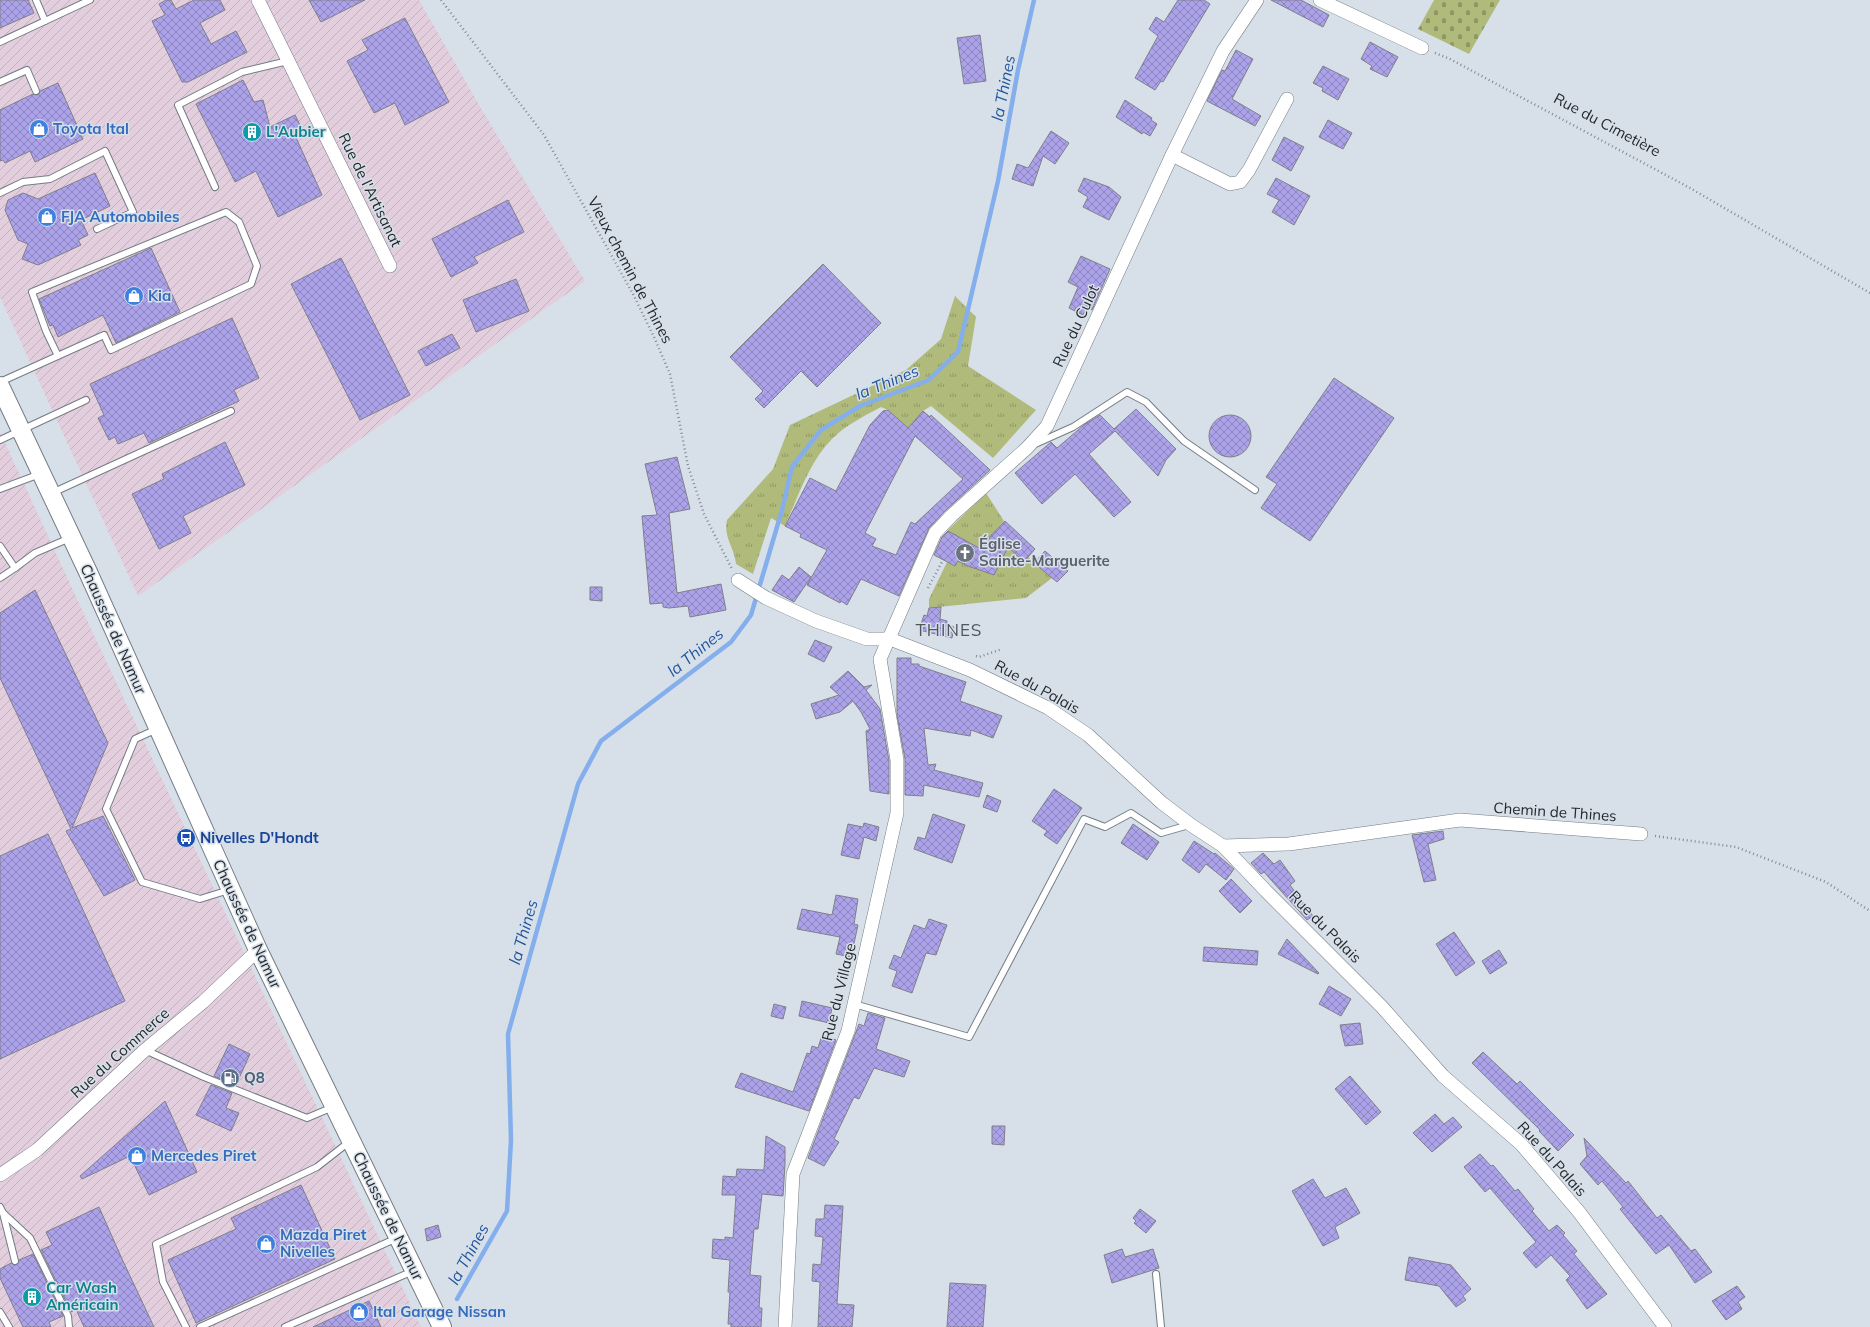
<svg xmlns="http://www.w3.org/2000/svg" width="1870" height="1327" viewBox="0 0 1870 1327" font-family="Mulish,sans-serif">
  <defs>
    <pattern id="industrial-furrows" width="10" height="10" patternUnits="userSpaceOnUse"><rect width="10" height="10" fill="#e2cedd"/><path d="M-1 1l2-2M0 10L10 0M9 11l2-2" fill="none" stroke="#c2b1be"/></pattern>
    <pattern id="grass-tufts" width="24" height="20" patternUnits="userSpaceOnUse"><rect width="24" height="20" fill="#b0bb7b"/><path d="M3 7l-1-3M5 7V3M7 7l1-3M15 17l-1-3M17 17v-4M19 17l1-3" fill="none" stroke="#8f9865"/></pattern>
    <pattern id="cemetery-stones" width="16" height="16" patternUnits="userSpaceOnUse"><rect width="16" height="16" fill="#b0bb7b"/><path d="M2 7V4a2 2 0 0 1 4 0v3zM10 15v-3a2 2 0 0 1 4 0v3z" fill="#8f9865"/></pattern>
    <pattern id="building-cross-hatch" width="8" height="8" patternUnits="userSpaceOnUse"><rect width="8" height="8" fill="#aba2e9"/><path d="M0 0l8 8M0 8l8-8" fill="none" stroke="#8b84bd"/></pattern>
  </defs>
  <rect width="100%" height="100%" fill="#d7e0e9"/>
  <!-- industrial -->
  <g fill="url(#industrial-furrows)">
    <polygon points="0,0 419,0 479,105 585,281 138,596 0,297"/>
    <polygon points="0,432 91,629 421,1327 0,1327"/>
  </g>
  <!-- grass -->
  <g fill="url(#grass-tufts)">
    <path d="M 955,296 L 976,317 L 968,366 L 1036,410 L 993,458 L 931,406 L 923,411 L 908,428 L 888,410 L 881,407 C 864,416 846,425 832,439 C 809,462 798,497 785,526 L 771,518 L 753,574 L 736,564 C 734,546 723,537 727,520 L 773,469 L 790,425 L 906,370 L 941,339 Z"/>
    <polygon points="986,493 1004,521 993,534 1024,562 1028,557 1052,578 1026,598 929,608 929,599 947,562 955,566 958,561 984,572 979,548 947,531"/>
  </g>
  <!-- cemetery -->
  <polygon fill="url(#cemetery-stones)" points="1434,0 1500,0 1469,54 1418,29"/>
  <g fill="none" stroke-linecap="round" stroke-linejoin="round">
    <!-- stream -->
    <polyline stroke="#84aeec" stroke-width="4.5" points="457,1299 507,1211 511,1140 508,1034 578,784 601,741 731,642 751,615 782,510 792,467 821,430 860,406 929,380 958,352 998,181 1018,70 1034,0"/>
  </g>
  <!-- building -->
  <g fill="url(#building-cross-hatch)" stroke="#807f8a" fill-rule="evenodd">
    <polygon points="0,0 28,0 34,13 0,28"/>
    <polygon points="166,0 171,0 176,9 194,0 220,0 225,10 200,23 211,44 236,31 247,52 188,82 182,82 152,21 165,15 159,4"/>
    <polygon points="309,0 365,0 321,22"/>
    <polygon points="1178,0 1204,0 1210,4 1163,82 1161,81 1155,90 1135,78 1158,36 1149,29 1156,17 1164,22"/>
    <polygon points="1271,0 1301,0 1329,15 1323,27"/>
    <polygon points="405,18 449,102 405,125 395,103 374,113 347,61 368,50 362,40"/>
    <polygon points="980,35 986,81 964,84 957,38"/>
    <polygon points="1370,42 1398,57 1387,77 1370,69 1372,66 1361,59"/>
    <polygon points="1236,50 1253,59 1232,99 1261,116 1255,126 1207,101 1222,70 1225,71"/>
    <polygon points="1323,66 1349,79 1338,100 1322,91 1323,88 1313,83"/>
    <polygon points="243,80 254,102 263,100 270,127 295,115 301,127 293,131 322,195 278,217 256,171 235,182 196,104"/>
    <polygon points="58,83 83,139 35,162 30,151 5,163 3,160 0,161 0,110 33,94 38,95 40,91"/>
    <polygon points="1125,100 1152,118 1151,120 1157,124 1150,136 1143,132 1142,134 1116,117"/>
    <polygon points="1328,120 1352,133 1343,149 1319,137"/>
    <polygon points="1051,131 1069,143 1055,164 1043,156 1033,186 1012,179 1017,164 1028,168"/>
    <polygon points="1284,137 1304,147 1291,171 1272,160"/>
    <polygon points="95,173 110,206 81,220 88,235 78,240 81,245 38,265 22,259 28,244 18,240 5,210 8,200 23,193 38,199"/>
    <polygon points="1084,178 1109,187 1121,197 1109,220 1083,207 1088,197 1078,191"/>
    <polygon points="1276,178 1310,196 1294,225 1272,212 1279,200 1267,194"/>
    <polygon points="508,200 524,232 474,257 478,263 451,277 432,239"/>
    <polygon points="151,248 180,312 116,343 103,315 58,337 53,325 50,326 39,299"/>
    <polygon points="1081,256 1110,269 1092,310 1087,307 1083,315 1069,308 1078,287 1068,282"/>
    <polygon points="341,258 410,395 360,420 291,284"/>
    <polygon points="823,264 881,323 817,387 801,371 764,408 755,399 763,391 730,357"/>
    <polygon points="516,279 529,311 476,332 463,300"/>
    <polygon points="232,318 259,378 234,390 239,401 149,443 144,433 118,444 115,437 109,440 98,418 104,415 90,384"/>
    <polygon points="452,334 460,348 426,366 418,351"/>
    <polygon points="1334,378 1394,418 1310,541 1261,508 1277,484 1266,477"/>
    <polygon points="1136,409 1176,449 1166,460 1158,476 1115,431 1089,454 1131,502 1114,517 1075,474 1042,504 1015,473 1051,442 1057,448 1084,425 1100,415 1114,429"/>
    <path d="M 888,410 L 908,428 L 923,411 L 930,417 L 931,415 L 990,470 L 946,510 L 929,528 L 899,596 L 861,579 L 847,605 L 841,601 L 840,603 L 807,585 L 827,550 L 800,537 L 801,534 L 785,526 L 810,478 L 836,491 L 870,425 L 883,411 ZM 915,436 L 963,479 L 915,524 L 911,522 L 896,555 L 872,546 L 876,539 L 865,533 Z"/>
    <circle cx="1230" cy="436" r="21"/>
    <polygon points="225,442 245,485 183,516 191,533 159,549 132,494 164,479 162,474"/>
    <polygon points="677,457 690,509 669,513 677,593 721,584 726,610 690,617 688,606 669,608 663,607 663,603 650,604 642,516 657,515 645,464"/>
    <polygon points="1005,521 1035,549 1024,562 1008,547 994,575 968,566 958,561 955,566 934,555 942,537 948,531 979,548"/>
    <polygon points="1045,551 1068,571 1057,582 1034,563"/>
    <polygon points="799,567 811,577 794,602 772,590 782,575 789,580"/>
    <polygon points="590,587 602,587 602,601 590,600"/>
    <polygon points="35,590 108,743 72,828 103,816 135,880 104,896 66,831 71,829 0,678 0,613"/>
    <polygon points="941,607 940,619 947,621 947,624 954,627 952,638 919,630 924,615 927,616 929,608"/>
    <polygon points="815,640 832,647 824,662 808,654"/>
    <polygon points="897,658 911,658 911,664 919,664 919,666 966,682 960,701 1002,716 993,738 971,730 970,736 924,728 928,765 936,764 934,770 983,783 979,797 924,785 923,796 905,795 905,759 897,715"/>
    <polygon points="848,671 864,687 872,685 866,690 880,709 889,761 889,794 870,791 866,731 870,729 861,712 853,701 840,712 816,719 811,704 839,695 830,687"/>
    <polygon points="1054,789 1082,808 1057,844 1044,835 1047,831 1032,821"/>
    <polygon points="987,795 1001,801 997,812 983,807"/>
    <polygon points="933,814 965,825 952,863 914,849 918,837 925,839"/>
    <polygon points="864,823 879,827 876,841 864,837 859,859 841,855 848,824 863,827"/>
    <polygon points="1133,824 1159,842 1147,860 1121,843"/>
    <polygon points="1443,831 1444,839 1428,844 1436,880 1424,882 1412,835"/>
    <polygon points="48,834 125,1001 0,1059 0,856"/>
    <polygon points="1194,841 1214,854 1215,853 1234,869 1226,880 1206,864 1199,873 1182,860"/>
    <polygon points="1263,853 1274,864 1280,860 1295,881 1290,885 1313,916 1307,920 1264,872 1261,874 1251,863"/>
    <polygon points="1231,879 1252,901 1240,913 1219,891"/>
    <polygon points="836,895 858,899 854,924 858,925 851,957 836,954 840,937 797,929 802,909 832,915"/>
    <polygon points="929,919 947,925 936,955 926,953 912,993 892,986 897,971 889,968 894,955 901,958 914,925 925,929"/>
    <polygon points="1454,932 1475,963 1456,976 1436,944"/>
    <polygon points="1287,939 1319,973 1318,974 1278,954"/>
    <polygon points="1204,947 1258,951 1257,965 1203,961"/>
    <polygon points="1499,950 1507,963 1490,974 1482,961"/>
    <polygon points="1329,986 1351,999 1341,1016 1319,1004"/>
    <polygon points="802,1001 832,1008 829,1023 799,1016"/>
    <polygon points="774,1004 786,1007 783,1019 771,1016"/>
    <polygon points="868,1013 885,1018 876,1049 910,1061 904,1077 874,1068 859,1099 854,1097 834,1139 839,1142 824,1166 808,1158 859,1024 864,1026"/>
    <polygon points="1360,1023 1363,1044 1345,1046 1340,1025"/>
    <polygon points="822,1035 836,1040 809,1111 735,1087 741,1073 793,1092 807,1053 810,1054 812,1046 818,1048"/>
    <polygon points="229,1044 250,1054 236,1085 214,1076"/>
    <polygon points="1483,1052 1517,1084 1520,1081 1574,1135 1558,1151 1539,1131 1540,1130 1472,1063"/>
    <polygon points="1350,1076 1381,1112 1366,1125 1335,1089"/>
    <polygon points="211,1085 232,1093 226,1108 239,1113 231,1131 196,1115"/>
    <polygon points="165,1101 197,1172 149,1195 130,1156 82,1179 80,1176"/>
    <polygon points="1435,1114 1444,1124 1453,1117 1462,1127 1432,1152 1413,1133"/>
    <polygon points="992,1126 1005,1126 1004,1145 992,1144"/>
    <polygon points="766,1136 785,1147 785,1164 783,1196 762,1194 758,1229 754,1229 750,1275 761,1276 759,1308 762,1308 761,1327 731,1327 731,1324 728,1324 730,1292 728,1292 730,1260 712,1258 713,1239 725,1240 725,1237 733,1238 736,1195 722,1195 723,1176 736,1177 737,1169 764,1170"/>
    <polygon points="1584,1138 1626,1183 1628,1181 1657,1218 1661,1215 1691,1251 1695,1249 1712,1272 1695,1283 1669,1245 1656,1254 1620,1209 1623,1207 1602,1181 1598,1185 1580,1164 1587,1156"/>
    <polygon points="1480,1154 1491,1166 1493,1165 1515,1191 1518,1189 1534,1209 1532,1211 1549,1231 1557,1225 1565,1233 1563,1235 1577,1251 1574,1254 1607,1294 1587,1309 1566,1280 1570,1276 1551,1255 1536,1268 1523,1253 1536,1242 1490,1188 1485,1192 1464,1167"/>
    <polygon points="1313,1179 1325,1198 1346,1188 1360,1213 1335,1227 1339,1238 1323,1246 1292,1191"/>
    <polygon points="301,1185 335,1259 196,1323 168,1260 236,1229 231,1218"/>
    <polygon points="825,1205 843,1206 837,1304 854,1305 852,1327 818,1327 820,1282 812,1281 813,1264 821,1265 823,1237 815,1236 816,1219 824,1219"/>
    <polygon points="99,1207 122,1259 154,1327 84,1327 76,1309 71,1312 41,1250 52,1245 46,1232"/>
    <polygon points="1140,1209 1156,1221 1146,1233 1134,1223 1136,1221 1133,1218"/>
    <polygon points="438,1225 441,1237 427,1241 425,1229"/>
    <polygon points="1122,1249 1125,1257 1153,1249 1159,1268 1112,1283 1104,1255"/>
    <polygon points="33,1254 63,1316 49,1322 51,1327 23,1327 0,1278 0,1269 11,1263 16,1265 19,1260"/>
    <polygon points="1409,1257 1451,1265 1471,1289 1463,1296 1466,1300 1456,1307 1439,1286 1405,1280"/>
    <polygon points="950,1283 986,1285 983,1327 947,1327"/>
    <polygon points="1737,1286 1745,1297 1738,1302 1742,1309 1726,1320 1712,1301"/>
    <polygon points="369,1301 381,1327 313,1327"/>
  </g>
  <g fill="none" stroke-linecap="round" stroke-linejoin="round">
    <defs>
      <g id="service">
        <polyline points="36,0 45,21"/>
        <polyline points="0,42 90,0"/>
        <polyline points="0,82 27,70 36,91"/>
        <polyline points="215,187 178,105 242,72 288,61"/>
        <polyline points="0,193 23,182 50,179 105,151 133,212 97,229"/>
        <polyline points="0,382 104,335 111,350 251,284 257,266 239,222 226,212 32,292 46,331 58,356"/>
        <polyline points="0,440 86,400"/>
        <polyline points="1035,444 1073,427 1127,392 1146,402 1184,441 1255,490"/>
        <polyline points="0,489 40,474"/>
        <polyline points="52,493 231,411"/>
        <polyline points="0,546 15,568 35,553 70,538"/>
        <polyline points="0,578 15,568"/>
        <polyline points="157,729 135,739 106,809 142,882 200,899 229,890"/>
        <polyline points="854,1004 969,1037 1084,819 1105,827 1131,813 1161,833 1189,825"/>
        <polyline points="145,1050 204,1077 307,1118 333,1107"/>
        <polyline points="0,1207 3,1213 30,1238 68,1316 69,1327"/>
        <polyline points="3,1213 15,1261"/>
        <polyline points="1156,1274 1161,1327"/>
        <polyline points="0,1312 9,1327"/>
        <polyline points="186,1327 163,1282 156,1244 317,1167 349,1142"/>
        <polyline points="200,1327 397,1238"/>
        <polyline points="285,1327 413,1271"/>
      </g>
      <g id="minor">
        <polyline points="258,0 390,266"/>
        <polyline points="1320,0 1422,48"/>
        <polyline points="1172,155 1230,184 1240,182 1249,170 1287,99"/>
        <polyline points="738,580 766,598 816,621 867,639 890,639 970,670 1048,708 1088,735 1162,803 1191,825 1223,846 1266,891 1382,1007 1443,1076 1521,1144 1579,1212 1665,1327"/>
        <polyline points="1223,846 1289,844 1460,820 1641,834"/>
        <polyline points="0,1175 37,1150 145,1050 203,1002 258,950"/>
        <polyline points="785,1327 793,1174 848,1031 897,813 897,760 880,659 935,533 951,516 1027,448 1047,426 1172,155 1223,51 1257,0"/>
      </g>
      <polyline id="secondary" points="0,386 88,572 258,950 442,1327"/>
    </defs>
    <!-- service casing -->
    <use href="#service" stroke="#747c85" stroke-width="8"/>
    <!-- minor casing -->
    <use href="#minor" stroke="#747c85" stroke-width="14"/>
    <!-- secondary casing -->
    <use href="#secondary" stroke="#747c85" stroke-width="20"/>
    <!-- path -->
    <g stroke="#838990" stroke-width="2.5" stroke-dasharray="1 3" stroke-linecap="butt">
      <polyline points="441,0 544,135 633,294 654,337 670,374 688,466 704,514 732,569"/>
      <polyline points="1435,53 1450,59 1690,188 1870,293"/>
      <polyline points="928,588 943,560"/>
      <polyline points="976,656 979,657 1002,649"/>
      <polyline points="1655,836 1736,847 1826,882 1870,911"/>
    </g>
    <!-- service -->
    <use href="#service" stroke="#fff" stroke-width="6"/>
    <!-- minor -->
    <use href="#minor" stroke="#fff" stroke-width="13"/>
    <!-- secondary -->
    <use href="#secondary" stroke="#fff" stroke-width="18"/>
  </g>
  <!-- icons -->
  <defs>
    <symbol id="shop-disc" viewBox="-11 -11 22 22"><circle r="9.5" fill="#3f7fe0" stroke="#d7e0e9"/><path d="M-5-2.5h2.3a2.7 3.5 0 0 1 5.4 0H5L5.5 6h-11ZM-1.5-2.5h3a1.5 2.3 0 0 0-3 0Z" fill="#fff"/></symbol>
    <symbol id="building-disc" viewBox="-11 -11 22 22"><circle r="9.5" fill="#0f9aa8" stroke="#d7e0e9"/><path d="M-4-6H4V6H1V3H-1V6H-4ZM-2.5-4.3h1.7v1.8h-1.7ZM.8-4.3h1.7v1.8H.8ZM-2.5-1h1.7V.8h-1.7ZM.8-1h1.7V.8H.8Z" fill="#fff"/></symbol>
    <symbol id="church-disc" viewBox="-11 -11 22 22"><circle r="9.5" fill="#6b7280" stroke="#d7e0e9"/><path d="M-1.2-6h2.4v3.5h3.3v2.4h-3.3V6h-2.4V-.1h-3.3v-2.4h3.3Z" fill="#fff"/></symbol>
    <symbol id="bus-disc" viewBox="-11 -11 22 22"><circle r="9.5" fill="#1a4fb4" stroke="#d7e0e9"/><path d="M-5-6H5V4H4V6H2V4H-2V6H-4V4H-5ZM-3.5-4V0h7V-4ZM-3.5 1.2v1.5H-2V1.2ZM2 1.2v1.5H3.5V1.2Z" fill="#fff"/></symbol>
    <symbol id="fuel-disc" viewBox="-11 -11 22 22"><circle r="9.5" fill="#5c6f8a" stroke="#d7e0e9"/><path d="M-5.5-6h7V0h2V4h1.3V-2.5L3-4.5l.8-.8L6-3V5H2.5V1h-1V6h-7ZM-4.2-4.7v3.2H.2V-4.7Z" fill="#fff"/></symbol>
  </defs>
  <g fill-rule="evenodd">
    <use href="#shop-disc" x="28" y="118" width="22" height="22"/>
    <use href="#building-disc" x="241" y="121" width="22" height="22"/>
    <use href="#shop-disc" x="36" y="206" width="22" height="22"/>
    <use href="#shop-disc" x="123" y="285" width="22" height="22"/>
    <use href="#church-disc" x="954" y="542" width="22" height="22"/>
    <use href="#bus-disc" x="175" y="827" width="22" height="22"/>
    <use href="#fuel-disc" x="219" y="1067" width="22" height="22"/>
    <use href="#shop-disc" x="126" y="1145" width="22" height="22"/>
    <use href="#shop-disc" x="255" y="1233" width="22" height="22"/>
    <use href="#building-disc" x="21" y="1286" width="22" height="22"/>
    <use href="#shop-disc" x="348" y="1301" width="22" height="22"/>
  </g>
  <g text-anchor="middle" stroke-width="3" stroke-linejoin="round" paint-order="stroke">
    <!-- street labels -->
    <g font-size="15" fill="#25282c" stroke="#d7e0e9">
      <text transform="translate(1607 125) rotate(28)" y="5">Rue du Cimetière</text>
      <text transform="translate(370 190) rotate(64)" y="5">Rue de l'Artisanat</text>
      <text transform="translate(630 270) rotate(62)" y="5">Vieux chemin de Thines</text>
      <text transform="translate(1076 326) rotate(-65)" y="5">Rue du Culot</text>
      <text transform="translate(113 629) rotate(66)" y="5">Chaussée de Namur</text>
      <text transform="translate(1037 687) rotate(29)" y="5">Rue du Palais</text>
      <text transform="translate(1555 812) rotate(4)" y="5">Chemin de Thines</text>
      <text transform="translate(247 924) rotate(65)" y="5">Chaussée de Namur</text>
      <text transform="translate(1325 927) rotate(45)" y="5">Rue du Palais</text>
      <text transform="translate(839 992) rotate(-76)" y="5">Rue du Village</text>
      <text transform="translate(120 1053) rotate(-42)" y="5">Rue du Commerce</text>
      <text transform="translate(1552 1159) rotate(48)" y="5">Rue du Palais</text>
      <text transform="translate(388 1216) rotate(64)" y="5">Chaussée de Namur</text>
    </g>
    <!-- shop labels -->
    <g font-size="15" font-weight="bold" fill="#366cbe" stroke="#d7e0e9" text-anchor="start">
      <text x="53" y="134">Toyota Ital</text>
      <text x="61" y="222">FJA Automobiles</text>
      <text x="148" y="301">Kia</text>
      <text x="151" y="1161">Mercedes Piret</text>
      <text x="280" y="1240">Mazda Piret<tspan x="280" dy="17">Nivelles</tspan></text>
      <text x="373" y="1317">Ital Garage Nissan</text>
    </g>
    <!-- culture labels -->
    <g font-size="15" font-weight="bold" fill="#0d838f" stroke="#d7e0e9" text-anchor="start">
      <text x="266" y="137">L'Aubier</text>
      <text x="46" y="1293">Car Wash<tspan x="46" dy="17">Américain</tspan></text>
    </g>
    <!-- worship labels -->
    <g font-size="15" font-weight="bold" fill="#5b616d" stroke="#d7e0e9" text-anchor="start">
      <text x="979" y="549">Église<tspan x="979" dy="17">Sainte-Marguerite</tspan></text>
    </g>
    <!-- transit labels -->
    <g font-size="15" font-weight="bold" fill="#164399" stroke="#d7e0e9" text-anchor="start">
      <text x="200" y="843">Nivelles D'Hondt</text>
    </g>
    <!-- service labels -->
    <g font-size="15" font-weight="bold" fill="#4e5e75" stroke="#d7e0e9" text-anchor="start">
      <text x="244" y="1083">Q8</text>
    </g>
    <!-- water labels -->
    <g font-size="16" font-style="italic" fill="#21559e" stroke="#d7e0e9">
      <text transform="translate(1003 88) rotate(-79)" y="6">la Thines</text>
      <text transform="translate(887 382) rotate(-22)" y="6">la Thines</text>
      <text transform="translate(695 652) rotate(-39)" y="6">la Thines</text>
      <text transform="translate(523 932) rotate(-74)" y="6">la Thines</text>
      <text transform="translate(468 1254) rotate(-61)" y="6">la Thines</text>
    </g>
    <!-- quarter labels -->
    <g font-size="17" letter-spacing="1" fill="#4e565e" stroke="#d7e0e9">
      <text x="949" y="636">THINES</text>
    </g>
  </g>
</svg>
